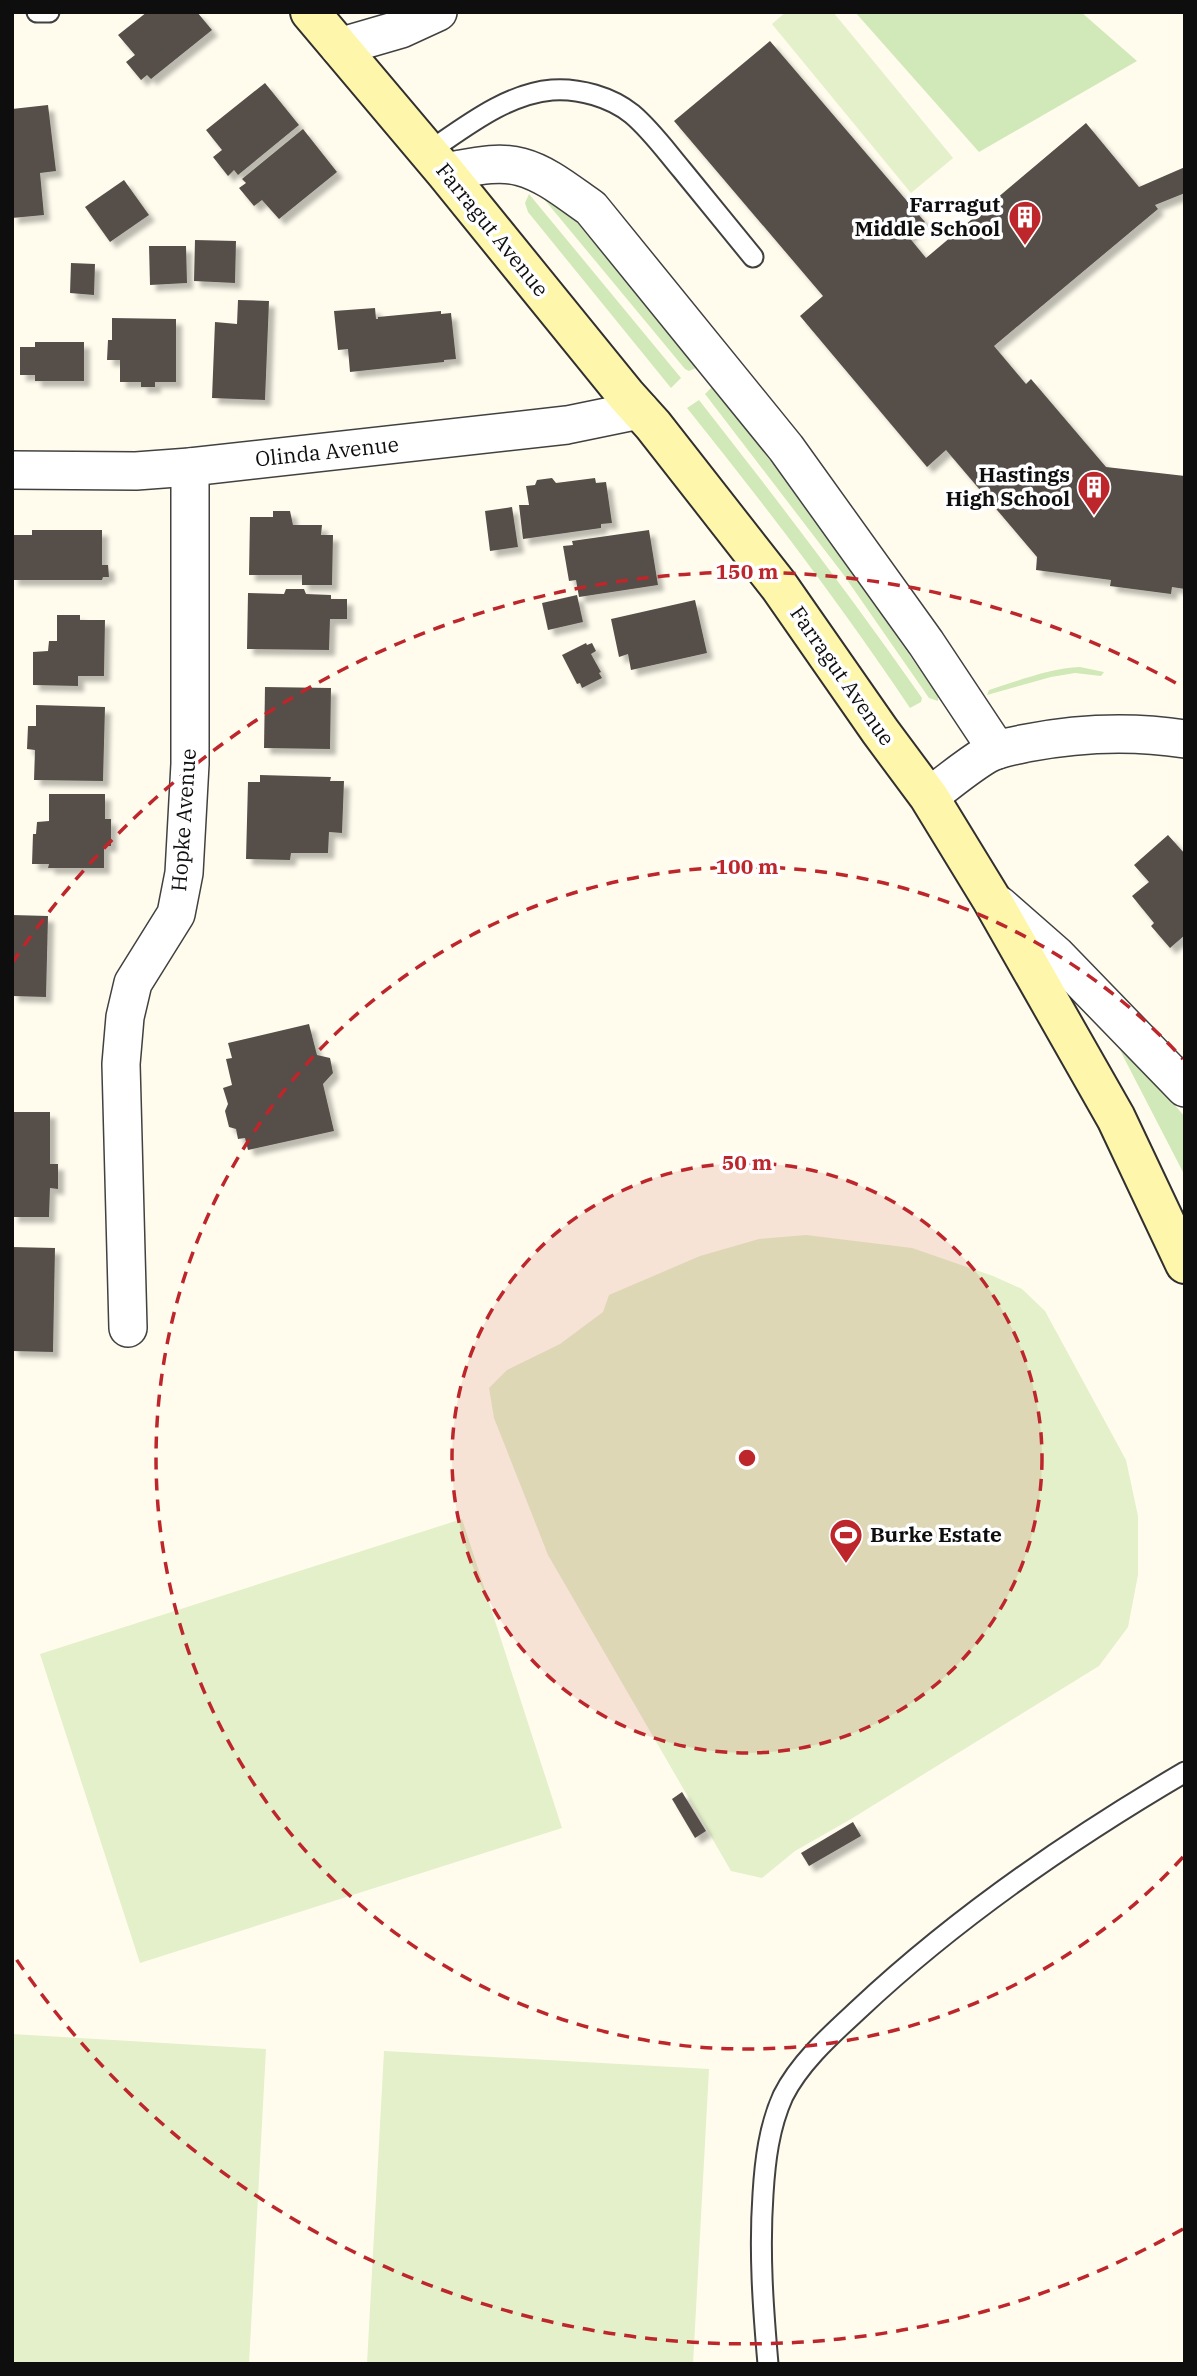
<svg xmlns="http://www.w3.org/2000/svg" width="1197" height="2376" viewBox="0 0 1197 2376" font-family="'IBM Plex Serif',serif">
  <defs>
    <filter id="shadow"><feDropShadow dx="6" dy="6" stdDeviation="2" flood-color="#0004"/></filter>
  </defs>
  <rect width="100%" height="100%" fill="#fffcee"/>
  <!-- green -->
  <g fill="#d1e9b8">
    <polygon points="855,12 1081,12 1137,61 979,152"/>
    <polygon points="539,193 563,204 696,368 689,371 685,369"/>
    <polygon points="529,194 681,378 671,388 528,212 525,203"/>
    <polygon points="713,386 817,522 938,696 938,701 929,698 843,574 705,394"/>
    <path d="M 699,400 C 775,497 851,596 922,698 L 921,702 L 910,708 C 841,605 765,505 687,408 Z"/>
    <path d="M 1080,667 L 1104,672 L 1101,676 L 1075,673 L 1051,677 L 987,695 L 989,690 C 1018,681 1050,668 1080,667 Z"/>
    <polygon points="1123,1045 1185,1117 1185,1176 1123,1056 1119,1047"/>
  </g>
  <!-- pitch -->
  <g fill="#e3f0ca">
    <polygon points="786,12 833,12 953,158 911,193 772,24"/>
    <polygon points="806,1235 912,1248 993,1276 1022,1289 1045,1311 1126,1460 1138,1516 1138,1575 1128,1627 1099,1666 851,1819 795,1851 762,1878 731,1871 548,1555 494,1418 489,1388 507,1370 560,1344 603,1312 609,1295 700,1256 759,1239"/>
    <polygon points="462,1519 562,1828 140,1963 40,1654"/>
    <polygon points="12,2034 266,2049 249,2364 12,2364"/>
    <polygon points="384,2051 709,2069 693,2364 367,2364"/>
  </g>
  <!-- building -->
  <g fill="#564f4a" filter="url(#shadow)">
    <polygon points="147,12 197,12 212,30 151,79 147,75 141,80 126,62 135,55 118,35"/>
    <polygon points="770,41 925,222 908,236 926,258 1086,123 1139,187 1185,167 1185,193 1155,205 1158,209 994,346 1026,384 1031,379 1106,467 1185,476 1185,589 1172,587 1171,594 1110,586 1111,580 1036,570 1037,557 946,450 927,467 800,316 823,296 674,121"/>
    <polygon points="265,83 299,125 238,175 234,170 228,176 213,157 222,150 206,130"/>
    <polygon points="48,105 56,171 40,173 44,215 12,218 12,109"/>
    <polygon points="303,129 337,172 279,219 262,200 254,206 239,188 246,183 242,179"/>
    <polygon points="124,180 149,215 110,242 85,207"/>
    <polygon points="195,240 236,241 235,283 194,281"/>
    <polygon points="149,246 186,246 187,283 150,285"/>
    <polygon points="71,263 95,264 94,295 70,293"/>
    <polygon points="238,300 269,301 265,400 212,398 215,322 237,324"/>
    <polygon points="375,308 376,319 378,319 378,317 441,311 441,314 451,313 456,359 444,360 444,362 350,372 348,349 338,350 334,311"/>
    <polygon points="112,318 176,319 176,382 155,382 155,387 141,387 141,382 120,382 120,360 107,360 108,340 112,340"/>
    <polygon points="35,342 84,342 84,381 35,381 35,375 20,375 20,347 35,347"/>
    <polygon points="552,478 556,483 595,478 596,483 606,482 612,523 601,524 601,528 523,539 519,505 529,505 526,486 535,485 537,480"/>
    <polygon points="512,507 518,547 490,551 485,511"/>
    <polygon points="273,511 290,511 293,525 322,525 321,535 333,535 332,585 302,585 302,575 249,575 250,517 273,517"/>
    <polygon points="32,530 102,530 102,565 108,565 109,577 103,577 102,580 12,580 12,535 32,535"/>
    <polygon points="649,530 658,585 579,597 576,580 569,581 563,546 573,545 572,541"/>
    <polygon points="286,589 304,589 306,594 331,595 331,599 347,599 347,619 330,619 329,650 247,649 248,593 284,594"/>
    <polygon points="577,595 583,622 548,630 542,603"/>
    <polygon points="695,600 707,653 631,670 628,654 619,657 611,619"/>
    <polygon points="57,615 80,615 80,620 105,620 104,676 78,676 78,686 33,685 33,652 48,651 49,641 57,641"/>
    <polygon points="586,643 587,645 592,643 596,651 591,654 601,672 599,673 602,678 582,688 580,683 577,684 562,655"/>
    <polygon points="265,687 331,688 330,749 264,748"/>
    <polygon points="36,705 105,707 103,781 34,780 35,750 27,749 28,726 36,726"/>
    <polygon points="260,775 331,777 330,781 344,781 342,833 329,832 328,853 291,853 290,860 246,859 248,782 260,782"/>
    <polygon points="49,794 105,794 105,819 111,819 111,846 104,846 104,868 48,868 49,864 32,864 33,834 36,834 37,822 49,821"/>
    <polygon points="1168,835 1185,854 1185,935 1170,948 1151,926 1154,923 1132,896 1149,882 1134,865"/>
    <polygon points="12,915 48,916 46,997 12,996"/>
    <polygon points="309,1024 317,1055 330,1058 333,1073 323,1084 334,1131 248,1150 245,1138 238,1139 236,1129 229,1127 225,1111 228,1104 223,1088 232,1085 226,1059 232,1058 228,1043"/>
    <polygon points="12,1112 50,1112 50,1164 58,1164 58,1189 50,1188 49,1217 12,1217"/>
    <polygon points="12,1247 55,1248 53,1352 12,1351"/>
    <polygon points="682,1792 706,1831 695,1838 672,1799"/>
    <polygon points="853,1822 861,1836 809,1866 801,1853"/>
  </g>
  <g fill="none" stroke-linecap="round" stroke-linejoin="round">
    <defs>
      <g id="lane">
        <polyline points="37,12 49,12"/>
        <path d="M 428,152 C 465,127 506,94 552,90 C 579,88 611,97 632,114 C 651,130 666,151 682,170 C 706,199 729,228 753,257"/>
        <path d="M 768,2364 C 763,2307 759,2252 763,2194 C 765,2161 769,2127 783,2096 C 800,2062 832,2034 859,2009 C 957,1917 1069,1840 1185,1772"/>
      </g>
      <g id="street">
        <polyline points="339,47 401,29 438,12"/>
        <path d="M 445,172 C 469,168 497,160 521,167 C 547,174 569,193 591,208 L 786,448 L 926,643 L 997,750"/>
        <polyline points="12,470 136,471 190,467 567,425 640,410"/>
        <path d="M 929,797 C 947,783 966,767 986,755 C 998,748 1013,746 1027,743 C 1079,733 1133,731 1185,739"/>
        <polyline points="999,905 1056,955 1185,1088"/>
        <polyline points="128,1328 121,1064 125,1017 133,983 176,914 184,873 190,764 190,467"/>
      </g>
      <polyline id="secondary" points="310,12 445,172 626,395 653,425 779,586 880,731 929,797 992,900 1116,1118 1185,1264"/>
    </defs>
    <!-- lane casing -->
    <use href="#lane" stroke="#414141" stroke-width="23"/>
    <!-- street casing -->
    <use href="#street" stroke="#414141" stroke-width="40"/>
    <!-- secondary casing -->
    <use href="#secondary" stroke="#303030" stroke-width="42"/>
    <!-- lane -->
    <use href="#lane" stroke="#fff" stroke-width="19"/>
    <!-- street -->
    <use href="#street" stroke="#fff" stroke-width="37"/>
    <!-- secondary -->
    <use href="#secondary" stroke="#fef6aa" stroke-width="38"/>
  </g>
  <!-- distance rings -->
  <circle cx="747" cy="1458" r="295" fill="#bd262b" fill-opacity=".12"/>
  <g fill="none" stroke="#bd262b" stroke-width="3.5" stroke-dasharray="12 9">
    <circle cx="747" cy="1458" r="295"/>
    <path d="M1183 1857A591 591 0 1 1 1183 1059"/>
    <path d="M1183 2229A886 886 0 0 1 12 1953M12 963A886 886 0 0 1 1183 687"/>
  </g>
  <!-- icons -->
  <defs>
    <symbol id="building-pin" viewBox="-11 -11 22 30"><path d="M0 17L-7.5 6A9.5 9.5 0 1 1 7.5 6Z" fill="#bd262b" stroke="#fff"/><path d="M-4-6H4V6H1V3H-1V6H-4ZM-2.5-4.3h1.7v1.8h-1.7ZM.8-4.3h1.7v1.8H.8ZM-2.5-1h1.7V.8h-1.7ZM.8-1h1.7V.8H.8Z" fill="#fff"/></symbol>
    <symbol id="stadium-pin" viewBox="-11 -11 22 30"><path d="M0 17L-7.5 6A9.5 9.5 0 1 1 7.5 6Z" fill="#bd262b" stroke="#fff"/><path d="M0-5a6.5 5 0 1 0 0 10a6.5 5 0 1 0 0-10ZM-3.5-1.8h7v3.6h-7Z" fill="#fff"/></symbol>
  </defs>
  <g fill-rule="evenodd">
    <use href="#building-pin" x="1006" y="198" width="38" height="52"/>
    <use href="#building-pin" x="1075" y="468" width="38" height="52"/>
    <use href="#stadium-pin" x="827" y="1516" width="38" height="52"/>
  </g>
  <g text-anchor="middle" stroke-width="7" stroke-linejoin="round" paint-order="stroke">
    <!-- poi labels -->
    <g font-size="21" font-weight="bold" fill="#0e0e0e" stroke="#fff" text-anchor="end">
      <text x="1000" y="212">Farragut<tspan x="1000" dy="24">Middle School</tspan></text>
      <text x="1070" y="482">Hastings<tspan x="1070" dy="24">High School</tspan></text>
      <text x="870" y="1542" text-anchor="start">Burke Estate</text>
    </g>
    <!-- street labels -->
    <g font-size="21" fill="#0e0e0e" stroke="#fff">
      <text transform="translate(492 230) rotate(51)" y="7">Farragut Avenue</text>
      <text transform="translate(327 452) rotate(-6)" y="7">Olinda Avenue</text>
      <text transform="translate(842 676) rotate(55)" y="7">Farragut Avenue</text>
      <text transform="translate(184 820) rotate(-86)" y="7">Hopke Avenue</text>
    </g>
  </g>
  <circle cx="747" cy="1458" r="10" fill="#bd262b" stroke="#fff" stroke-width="3.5"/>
  <g font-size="21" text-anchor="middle" font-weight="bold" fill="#bd262b" stroke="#fff" stroke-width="7" stroke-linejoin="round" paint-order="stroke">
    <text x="747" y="579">150 m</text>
    <text x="747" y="874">100 m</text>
    <text x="747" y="1170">50 m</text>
  </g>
  <!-- border -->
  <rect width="1197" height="2376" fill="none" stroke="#0e0e0e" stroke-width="28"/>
</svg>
